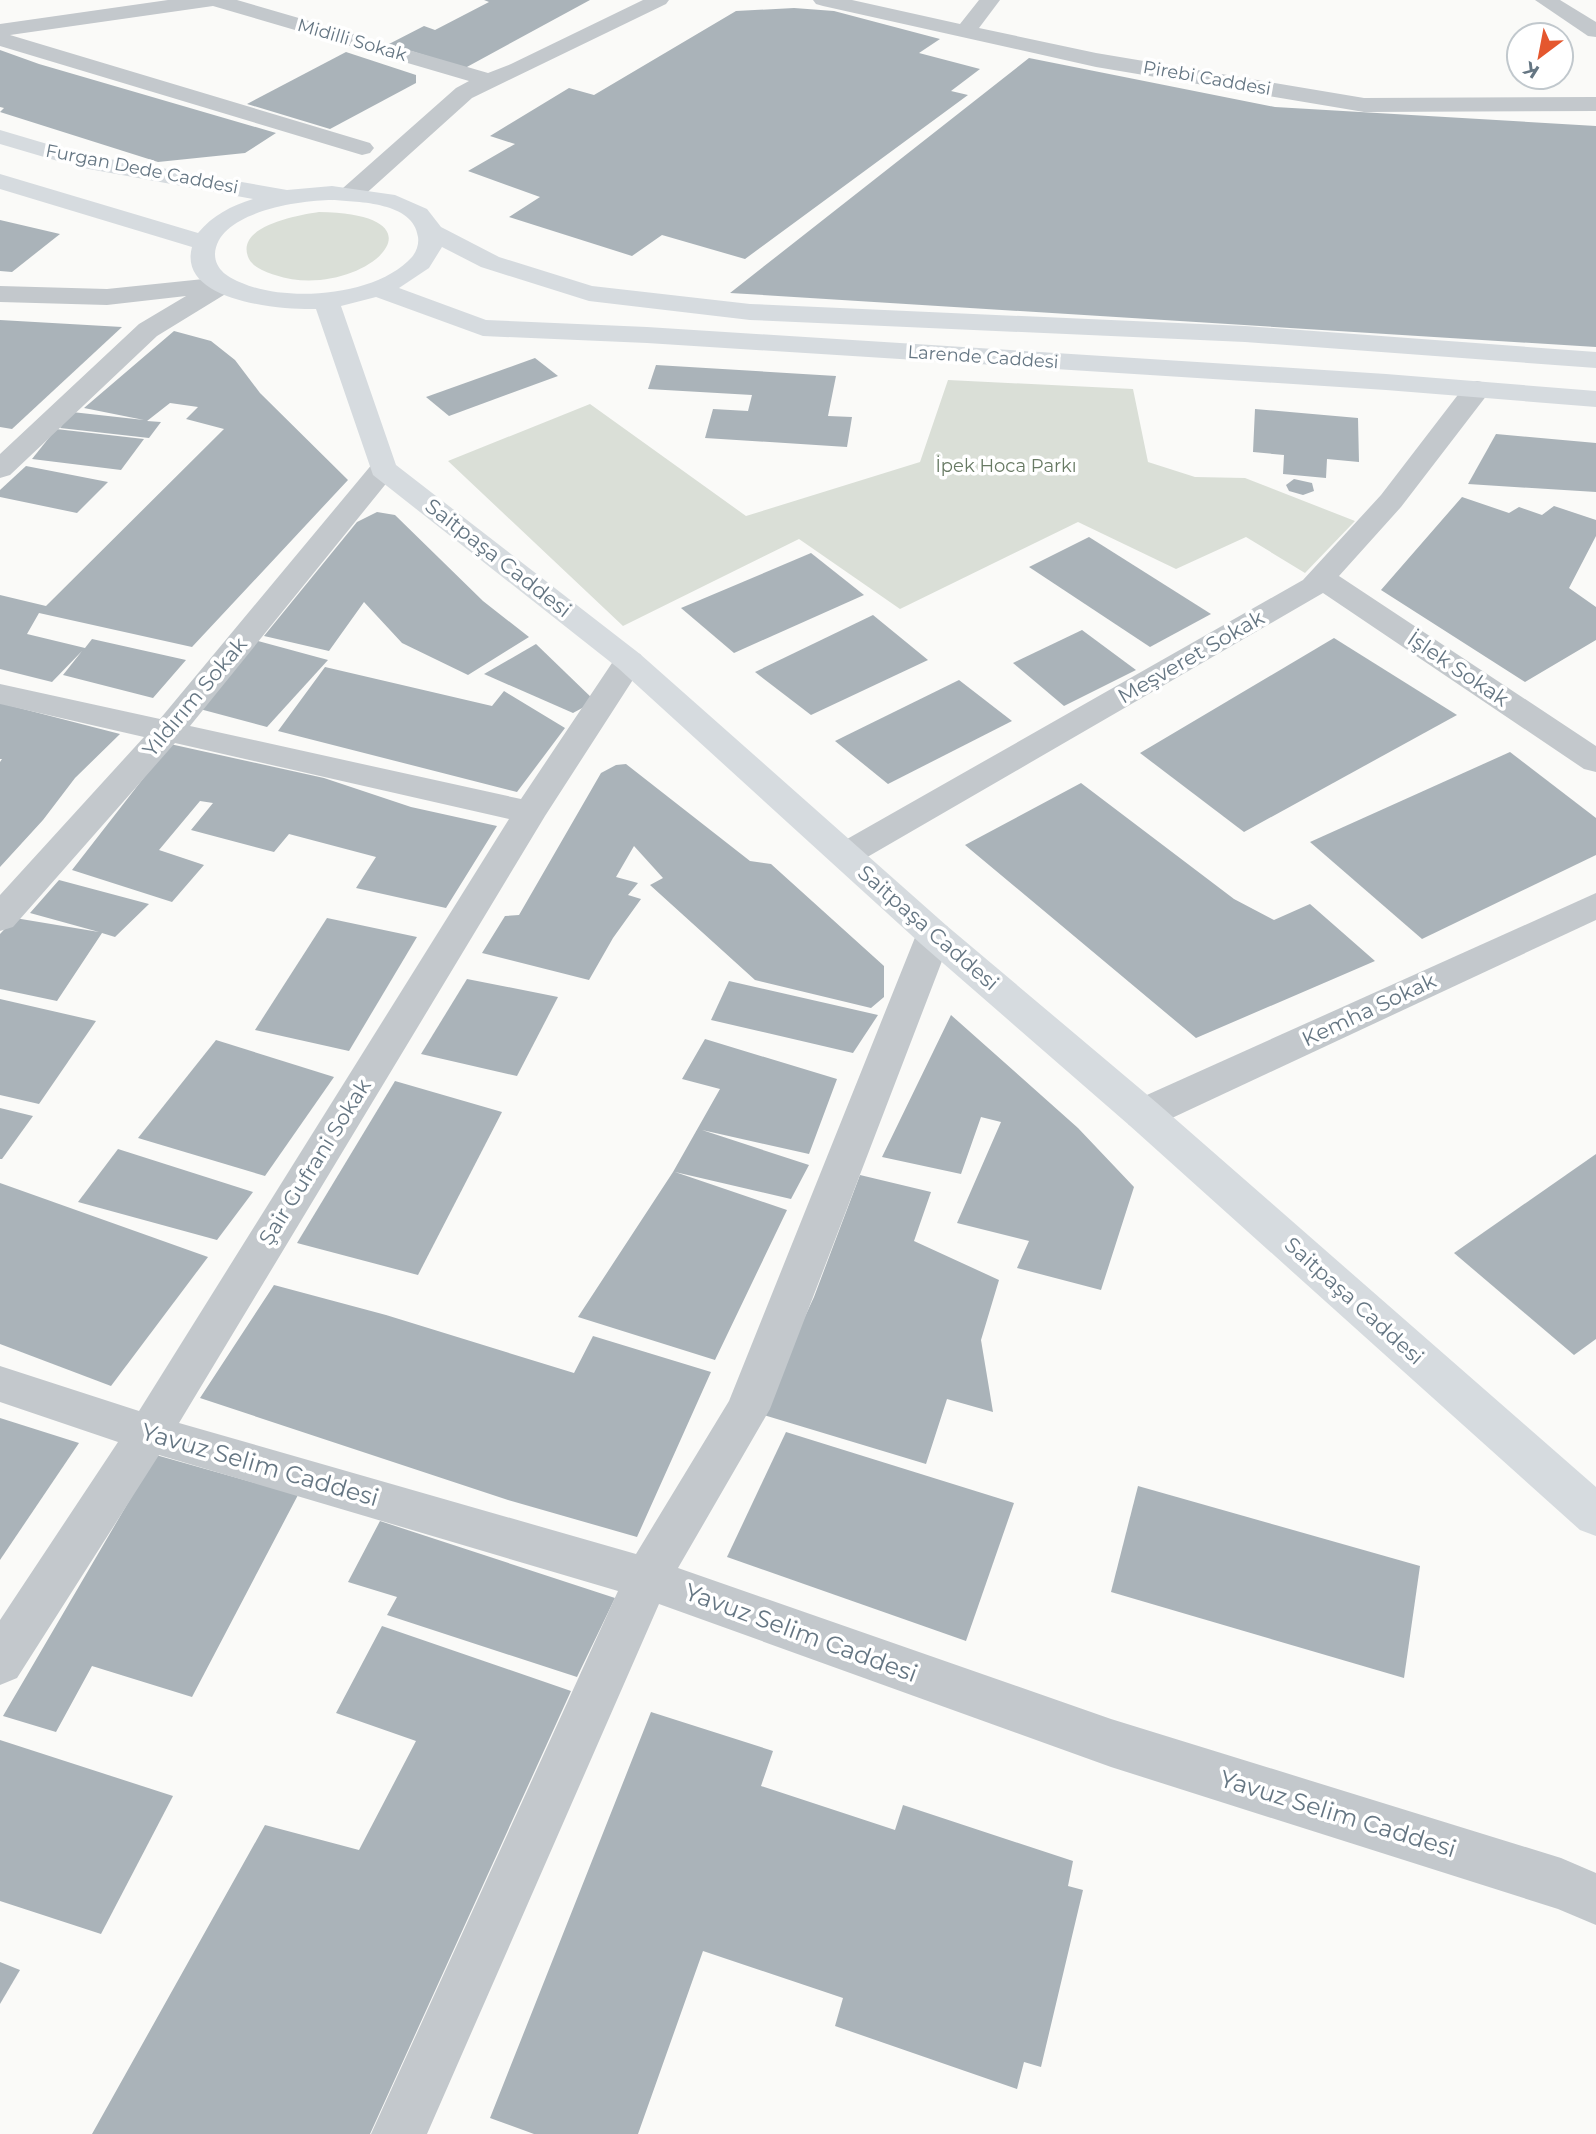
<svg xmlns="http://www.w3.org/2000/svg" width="1596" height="2134" viewBox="0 0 1596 2134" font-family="Montserrat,sans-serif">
  <rect width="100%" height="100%" fill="#fafaf8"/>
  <!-- green -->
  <g fill="#dadfd7">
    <path d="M 319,212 C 460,214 357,303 275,275 C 266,272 254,268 249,259 C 233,226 299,215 319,212 Z"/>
    <polygon points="948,380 1133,389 1148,462 1195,477 1245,478 1355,521 1305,573 1246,537 1176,569 1078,522 900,609 799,539 623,626 448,461 590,404 746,516 920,462"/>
  </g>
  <!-- building -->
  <g fill="#aab3b9">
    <polygon points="590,0 465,68 389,44 424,26 435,30 489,2 484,0"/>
    <polygon points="794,8 834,11 940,39 919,53 980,69 951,91 968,95 745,259 662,235 632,256 509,217 540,197 468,171 515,144 490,136 569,88 594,95 736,11"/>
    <polygon points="0,50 39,64 276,133 245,153 158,162 0,112 4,108 0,107"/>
    <polygon points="346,52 416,75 416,83 330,129 247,104"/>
    <polygon points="1029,58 1275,107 1596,126 1596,347 730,293"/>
    <polygon points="0,220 60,234 12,272 0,271"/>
    <polygon points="0,320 122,327 12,429 0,427"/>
    <polygon points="174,331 211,341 235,360 260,393 348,480 192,647 39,613 27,634 85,648 92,639 186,660 153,698 63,675 82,651 52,682 0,669 0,595 46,606 224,429 186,419 198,407 170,403 147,421 161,422 149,438 60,428 72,412 144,420 84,408"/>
    <polygon points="535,358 558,376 449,416 426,397"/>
    <polygon points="656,365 836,376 828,416 852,417 847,447 705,438 713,409 748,411 752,395 648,389"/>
    <polygon points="1255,409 1358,418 1359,462 1327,459 1326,478 1283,474 1284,455 1253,452"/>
    <polygon points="56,429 144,439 121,470 32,459"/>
    <polygon points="1496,434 1596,443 1596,492 1468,484"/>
    <polygon points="26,466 108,482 77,513 0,497 0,490"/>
    <polygon points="1294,479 1312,483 1314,491 1303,495 1289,491 1286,485"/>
    <polygon points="1462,497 1509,513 1519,507 1542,515 1554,506 1596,520 1596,536 1569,588 1596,607 1596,640 1525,682 1381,590"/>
    <polygon points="377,512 395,515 483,601 529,637 468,675 402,643 364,602 329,651 264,636 357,522"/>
    <polygon points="1089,537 1211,614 1150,647 1029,567"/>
    <polygon points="811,553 864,595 734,653 681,608"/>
    <polygon points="873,615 928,660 811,715 755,672"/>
    <polygon points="1082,630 1136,670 1064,706 1013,663"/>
    <polygon points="1334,638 1457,715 1244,832 1140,753"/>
    <polygon points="258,641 328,660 267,727 196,708"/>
    <polygon points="536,644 595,701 573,713 484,674"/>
    <polygon points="325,667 492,706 504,691 565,728 517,792 278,731"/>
    <polygon points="959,680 1012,721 888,784 835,741"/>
    <polygon points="0,703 120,734 75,778 43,820 0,867 0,762 2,759 0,759"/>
    <polygon points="170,744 324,778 411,807 497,826 446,908 356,888 376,857 289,834 274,852 191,830 213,803 200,801 159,850 204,865 172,902 72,870"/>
    <polygon points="1510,752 1596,818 1596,855 1422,939 1310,842"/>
    <polygon points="626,764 750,861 771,864 884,966 884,997 871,1008 755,980 650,885 663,878 634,846 616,877 638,883 628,895 641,899 613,938 589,980 482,953 505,916 519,915 601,773 616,765"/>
    <polygon points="1081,783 1234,899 1274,920 1310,904 1375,961 1196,1038 965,845"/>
    <polygon points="59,880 149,904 115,937 102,933 57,1001 0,989 0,934 15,918 99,932 30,913"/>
    <polygon points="327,918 417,937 349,1051 255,1030"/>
    <polygon points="467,979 558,997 517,1076 421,1054"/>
    <polygon points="729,981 878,1015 853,1053 711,1020"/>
    <polygon points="0,999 96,1021 39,1104 0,1095"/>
    <polygon points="951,1015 1078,1128 1134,1187 1101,1290 1017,1268 1029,1241 957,1223 1001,1122 981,1117 961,1174 882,1157"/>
    <polygon points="705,1039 837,1079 809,1154 702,1130 809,1165 791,1199 675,1172 787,1210 715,1360 578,1317 673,1172 720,1089 682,1079"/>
    <polygon points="216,1040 334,1077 265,1176 138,1138"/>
    <polygon points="395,1081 502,1112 418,1275 297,1243"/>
    <polygon points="0,1108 33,1116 2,1159 0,1159"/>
    <polygon points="118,1149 253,1192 217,1240 78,1202"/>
    <polygon points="1596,1154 1596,1339 1574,1355 1454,1253"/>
    <polygon points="860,1175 931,1192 914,1241 999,1280 981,1340 993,1412 947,1399 926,1464 760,1414 814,1297"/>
    <polygon points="0,1183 208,1257 111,1386 0,1344"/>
    <polygon points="274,1285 386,1315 574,1373 593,1336 711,1372 637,1537 508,1500 200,1398"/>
    <polygon points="0,1418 79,1443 0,1560"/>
    <polygon points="786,1432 1014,1503 966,1641 727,1557"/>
    <polygon points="156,1455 298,1495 192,1697 92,1666 56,1732 3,1716"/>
    <polygon points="1138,1486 1420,1566 1404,1678 1111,1592"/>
    <polygon points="380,1521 615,1598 577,1677 387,1615 397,1597 348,1582"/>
    <polygon points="382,1626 571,1691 370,2134 92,2134 265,1825 359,1850 416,1741 336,1713"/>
    <polygon points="651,1712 773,1751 761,1786 895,1830 903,1805 1073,1861 1068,1886 1083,1890 1041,2067 1024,2062 1017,2089 835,2026 843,1998 703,1951 638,2134 534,2134 490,2118"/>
    <polygon points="0,1740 173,1796 101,1934 0,1901"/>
    <polygon points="0,1962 20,1970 0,2004"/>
  </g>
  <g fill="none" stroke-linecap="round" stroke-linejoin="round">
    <!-- minor -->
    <g fill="#c3c8cc" fill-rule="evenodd">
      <polygon points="168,0 237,0 488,73 511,64 643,0 669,0 666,4 472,98 361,198 352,200 343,198 340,193 343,188 456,88 469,81 213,6 10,35 370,143 374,148 370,153 362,155 0,46 0,24"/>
      <polygon points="813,0 852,0 960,24 979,0 1000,0 979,28 1096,53 1364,98 1596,97 1596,111 1364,112 1096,67 823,6 816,4"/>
      <polygon points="1535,0 1560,0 1596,22 1596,37 1588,36"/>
      <polygon points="223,277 232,280 236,285 232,290 157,336 10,475 0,478 0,454 139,324 186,296 107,305 0,302 0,286 107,289"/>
      <polygon points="1477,381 1487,383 1491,389 1487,395 1401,507 1339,576 1596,746 1596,772 1584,769 1323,593 857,863 845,867 833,863 827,855 833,847 1303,580 1381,495 1467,383"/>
      <polygon points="383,460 393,463 397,469 393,475 190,726 521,799 618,654 629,651 640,654 645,661 545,816 179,1423 636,1554 729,1401 916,935 921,926 934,922 947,926 952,935 770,1409 678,1568 1111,1719 1561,1858 1596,1873 1596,1925 1558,1909 1111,1767 659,1604 427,2134 371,2134 618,1591 159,1455 17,1678 0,1685 0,1620 118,1442 0,1402 0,1366 139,1411 509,819 175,743 13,927 0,931 0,895 144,737 0,704 0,684 160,719 373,463"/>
      <polygon points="1596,893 1596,920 1157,1125 1143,1129 1129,1125 1123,1114 1129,1103"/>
    </g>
    <!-- major -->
    <path fill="#d6dbdf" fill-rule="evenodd" d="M 0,130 L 81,154 L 287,190 L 332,186 L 395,195 L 427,209 L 441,227 L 499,257 L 592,286 L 750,304 L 1245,326 L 1596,352 L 1596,368 L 1245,342 L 750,320 L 589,301 L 481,267 L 442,247 L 429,268 L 399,288 L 486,320 L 647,327 L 1386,374 L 1596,391 L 1596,407 L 1386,390 L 647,343 L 483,336 L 376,297 L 341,306 L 396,465 L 640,654 L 947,926 L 1157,1103 L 1596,1487 L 1596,1536 L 1580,1530 L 1129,1125 L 921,944 L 618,668 L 373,475 L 316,309 C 283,310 177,302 192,247 L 0,189 L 0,174 L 198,233 C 213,215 231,206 253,199 L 78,167 L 0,144 ZM 332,200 C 359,202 414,202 418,237 C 419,243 417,251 412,257 C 377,296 288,303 242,283 C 229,278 215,270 215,254 C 217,212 300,200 332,200 Z"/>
  </g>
  <g text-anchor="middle" stroke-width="7" stroke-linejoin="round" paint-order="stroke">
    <!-- far-street labels -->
    <g font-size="18" fill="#657683" stroke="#fff">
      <text transform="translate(352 40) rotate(16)" y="6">Midilli Sokak</text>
      <text transform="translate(1207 78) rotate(10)" y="6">Pirebi Caddesi</text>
      <text transform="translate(142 169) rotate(11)" y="6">Furgan Dede Caddesi</text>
      <text transform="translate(983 357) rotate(4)" y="6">Larende Caddesi</text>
    </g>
    <!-- far-park labels -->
    <g font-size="18" fill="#687a64" stroke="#fff">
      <text x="1006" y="472">İpek Hoca Parkı</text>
    </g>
    <!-- street labels -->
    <g font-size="21" fill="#657683" stroke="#fff">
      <text transform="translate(498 558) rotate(38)" y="7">Saitpaşa Caddesi</text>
      <text transform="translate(1191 657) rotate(-30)" y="7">Meşveret Sokak</text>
      <text transform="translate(1458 669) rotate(34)" y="7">İşlek Sokak</text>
      <text transform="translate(195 697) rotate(-50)" y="7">Yıldırım Sokak</text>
      <text transform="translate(928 928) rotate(41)" y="7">Saitpaşa Caddesi</text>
      <text transform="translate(1369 1010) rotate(-25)" y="7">Kemha Sokak</text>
      <text transform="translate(315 1162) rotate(-58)" y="7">Şair Gufrani Sokak</text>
      <text transform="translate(1354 1301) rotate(42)" y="7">Saitpaşa Caddesi</text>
    </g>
    <!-- near-street labels -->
    <g font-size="24" fill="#657683" stroke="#fff">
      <text transform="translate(260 1465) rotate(16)" y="8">Yavuz Selim Caddesi</text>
      <text transform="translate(801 1633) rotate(20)" y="8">Yavuz Selim Caddesi</text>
      <text transform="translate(1338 1814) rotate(17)" y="8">Yavuz Selim Caddesi</text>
    </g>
  </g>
  <!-- north arrow -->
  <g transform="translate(1540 56) rotate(212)"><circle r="33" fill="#ffffff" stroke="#c1c8cd" stroke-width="2"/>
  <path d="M0-5L12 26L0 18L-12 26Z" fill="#e4572e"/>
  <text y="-10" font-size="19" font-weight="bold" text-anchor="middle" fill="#657683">K</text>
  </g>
</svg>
